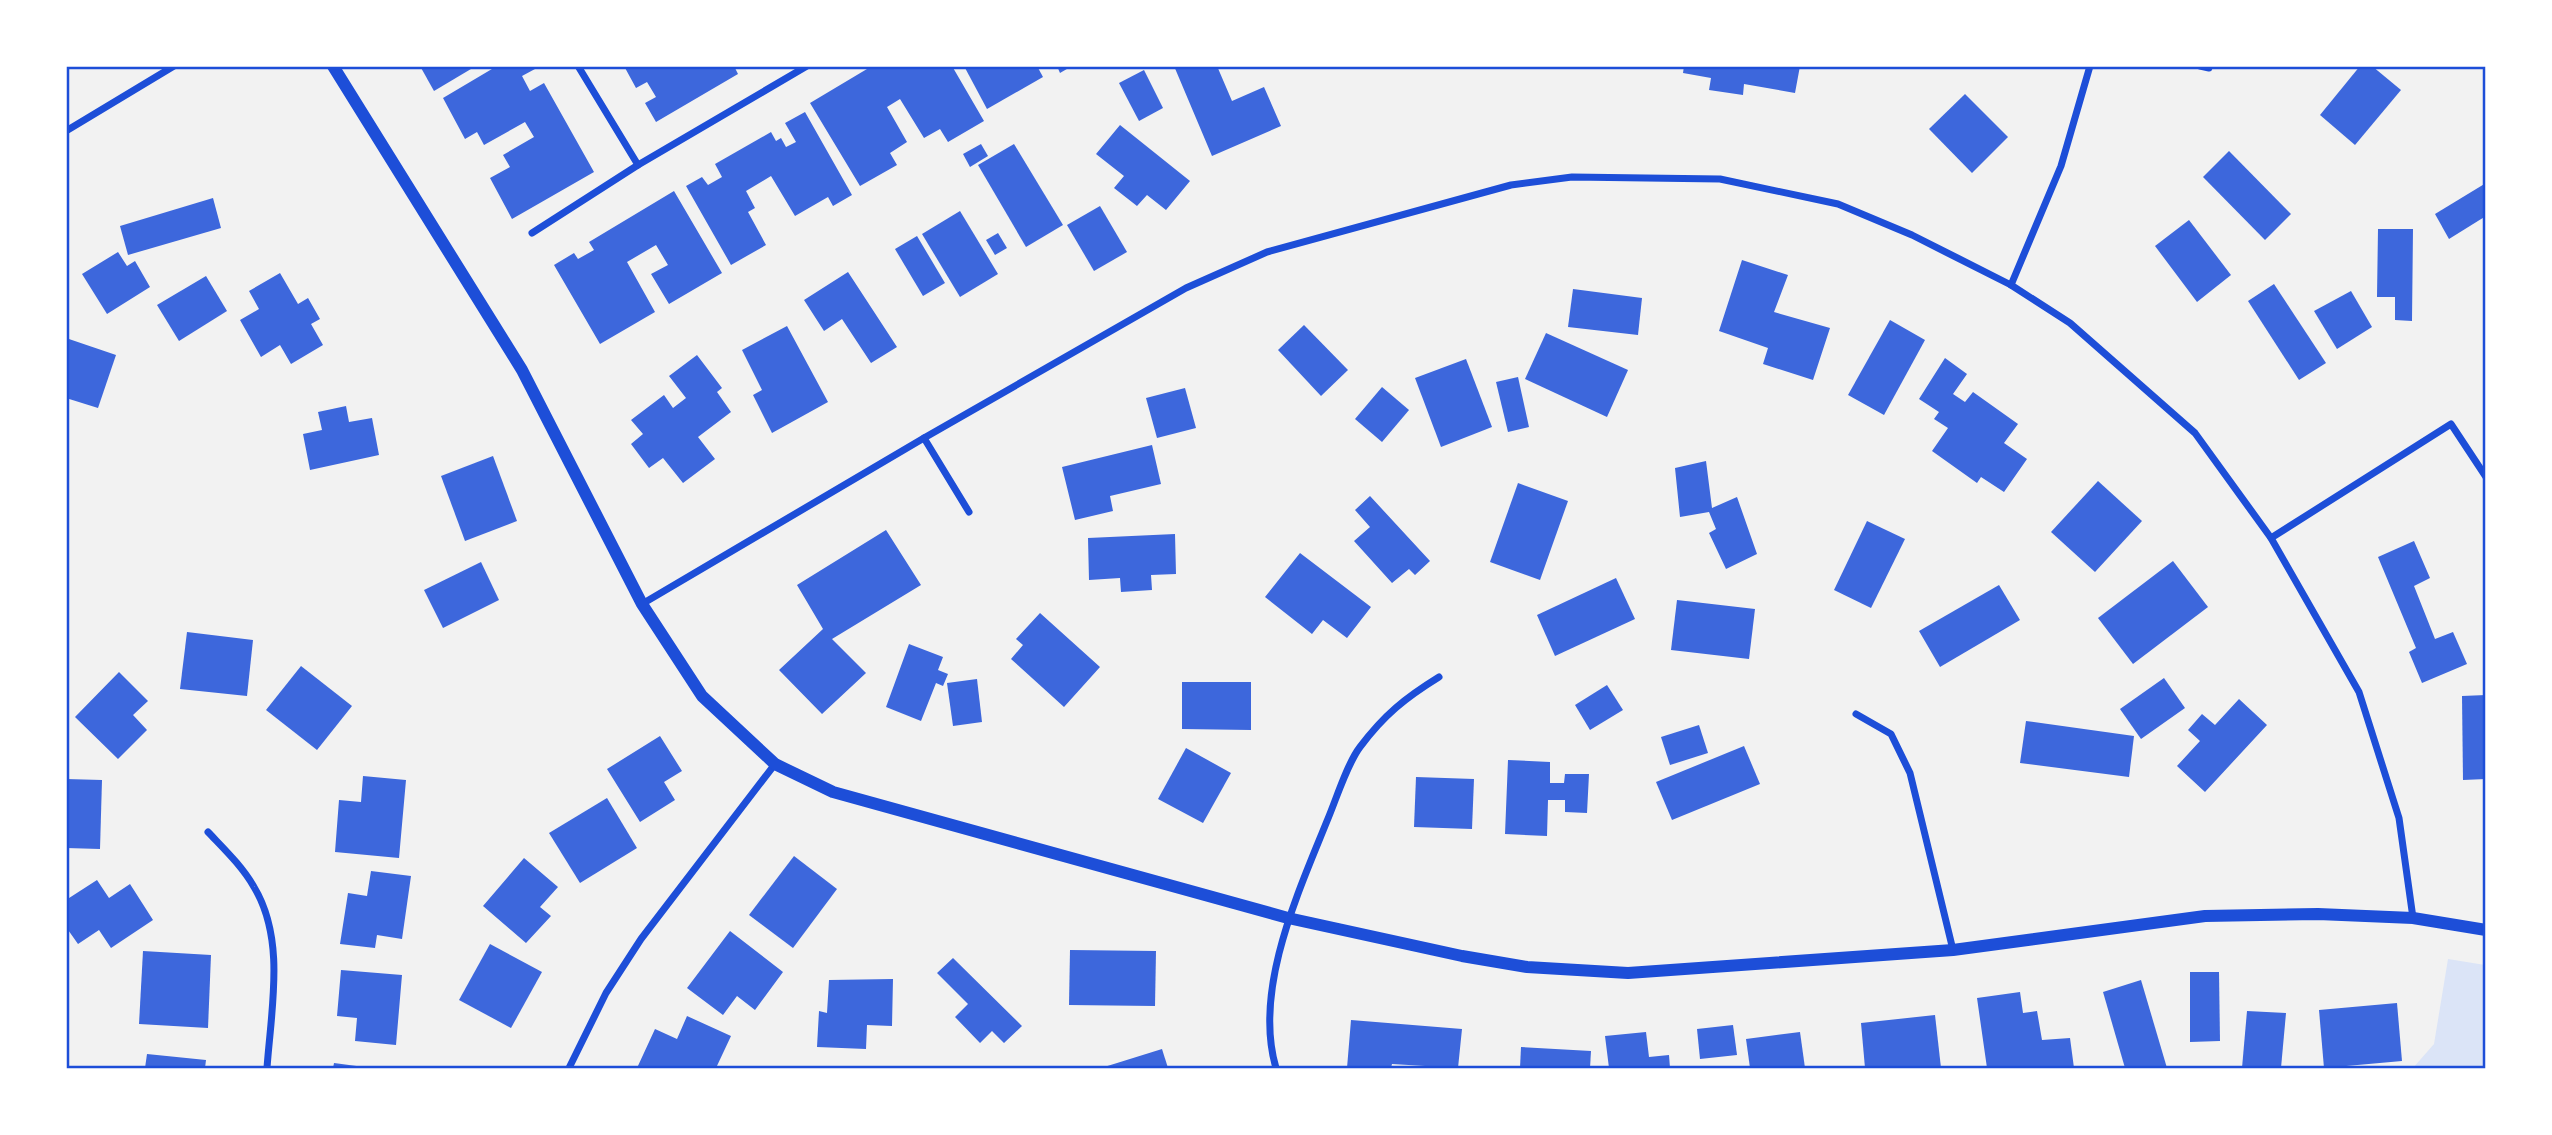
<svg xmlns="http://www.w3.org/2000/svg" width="2552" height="1135" viewBox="0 0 2552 1135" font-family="Literata,serif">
  <rect width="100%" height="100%" fill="#f2f2f2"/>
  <!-- green -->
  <polygon fill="#dbe4f7" points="2448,959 2485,965 2485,1068 2413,1068 2434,1044"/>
  <!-- building -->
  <g fill="#3d67dc">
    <polygon points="420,66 476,66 434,91"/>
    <polygon points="497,66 533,66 535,69 522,76 530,91 544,83 594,172 512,219 490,178 510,167 503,155 534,137 525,122 484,145 477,132 465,139 443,98"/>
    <polygon points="624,66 734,66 738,74 656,122 645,103 656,97 647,82 636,88"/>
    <polygon points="872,66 952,66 984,121 948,142 940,129 924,138 900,99 887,107 907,142 890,153 897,165 860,186 810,103"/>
    <polygon points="964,66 1037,66 1043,77 987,109"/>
    <polygon points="1057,66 1072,66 1060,73"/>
    <polygon points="1174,66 1217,66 1232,101 1264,87 1281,126 1212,156"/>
    <polygon points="1684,66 1800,66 1795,93 1744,84 1743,95 1709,90 1711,78 1683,73"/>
    <polygon points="2360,66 2372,66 2401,90 2355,145 2320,115"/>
    <polygon points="1144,70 1163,108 1139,121 1119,83"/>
    <polygon points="1965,94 2008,137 1972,173 1929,129"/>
    <polygon points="805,112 852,195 833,206 828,197 795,216 771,176 746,191 755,208 748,212 766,245 731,265 686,186 702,177 708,185 722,177 715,164 771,132 776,141 781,138 786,147 796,142 785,123"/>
    <polygon points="1120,125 1190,181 1166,210 1147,195 1137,206 1114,188 1124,176 1096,154"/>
    <polygon points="981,144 988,156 970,167 963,154"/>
    <polygon points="1014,144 1063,225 1026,247 978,165"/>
    <polygon points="2229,151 2291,214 2265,240 2203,177"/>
    <polygon points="2486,183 2486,216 2449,239 2435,214"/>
    <polygon points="674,191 722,273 669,304 651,274 668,265 656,245 627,262 655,312 600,344 554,265 574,253 578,259 594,250 589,242"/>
    <polygon points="213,198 221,228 128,255 120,226"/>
    <polygon points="1100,206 1127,252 1094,271 1067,225"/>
    <polygon points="960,211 998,274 960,297 922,234"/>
    <polygon points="2189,220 2231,275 2197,302 2155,246"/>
    <polygon points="2378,229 2413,229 2412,321 2395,320 2395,297 2377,297"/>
    <polygon points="998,233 1007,248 995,255 986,240"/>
    <polygon points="917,236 945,283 923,296 895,249"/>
    <polygon points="118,252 127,266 135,261 150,287 107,314 82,274"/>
    <polygon points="1742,260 1788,275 1774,312 1830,328 1813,380 1763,364 1768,348 1719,331"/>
    <polygon points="848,272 897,347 871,363 842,319 824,331 804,300"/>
    <polygon points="280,273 298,304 308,298 320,319 311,324 323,345 291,364 280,345 261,357 240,320 259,309 249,291"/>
    <polygon points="206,276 227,311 179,341 157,305"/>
    <polygon points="2274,284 2326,363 2299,380 2248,301"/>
    <polygon points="1573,289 1642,298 1638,335 1568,327"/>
    <polygon points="2351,291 2372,327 2337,349 2314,311"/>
    <polygon points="1890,320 1925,340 1884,415 1848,395"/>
    <polygon points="1304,325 1348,370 1321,396 1278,350"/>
    <polygon points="787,326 828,402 772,433 753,395 762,390 742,350"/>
    <polygon points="1546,333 1628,370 1607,417 1525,379"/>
    <polygon points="66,338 116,355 98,408 66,398"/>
    <polygon points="697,355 722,388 717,392 731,412 698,437 715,459 683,483 663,458 649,468 631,444 643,434 631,420 664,395 673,408 686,398 669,376"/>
    <polygon points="1945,358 1967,374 1953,394 1965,402 1973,392 2018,424 2004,443 2027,459 2004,492 1981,477 1977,483 1932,451 1948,428 1934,419 1939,412 1919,399"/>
    <polygon points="1466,359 1492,427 1441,447 1415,378"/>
    <polygon points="1518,377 1529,427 1508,432 1496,382"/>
    <polygon points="1382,387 1409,410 1382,442 1355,419"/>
    <polygon points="1185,388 1196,428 1157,438 1146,398"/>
    <polygon points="346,406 349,422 372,418 379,455 310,470 303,434 322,430 318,412"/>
    <polygon points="1152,445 1161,484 1110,496 1113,511 1075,520 1062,467"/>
    <polygon points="493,456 517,521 465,541 441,476"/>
    <polygon points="1706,461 1712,508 1737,497 1757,554 1726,569 1709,533 1716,529 1709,512 1680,517 1675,468"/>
    <polygon points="2098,481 2142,521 2095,572 2051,532"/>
    <polygon points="1518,483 1568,501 1540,580 1490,562"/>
    <polygon points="1370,496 1430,561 1415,575 1409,569 1392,583 1354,541 1370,527 1355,510"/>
    <polygon points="1867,521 1905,539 1871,608 1834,590"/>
    <polygon points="886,530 921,585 832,639 866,673 822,714 779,670 823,629 797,585"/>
    <polygon points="1175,534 1176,574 1151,575 1152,590 1121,592 1120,578 1089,580 1088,538"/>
    <polygon points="2414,541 2430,578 2414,586 2435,639 2453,632 2467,664 2422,683 2409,652 2416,648 2378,557"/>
    <polygon points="1300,553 1371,607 1347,638 1323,620 1312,634 1265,597"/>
    <polygon points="2173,561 2208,607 2133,664 2098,618"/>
    <polygon points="481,562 499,600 443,628 424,590"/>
    <polygon points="1616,578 1635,619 1555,656 1537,615"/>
    <polygon points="1999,585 2020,620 1940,667 1919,631"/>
    <polygon points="1677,600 1755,609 1749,659 1671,650"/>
    <polygon points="1040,613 1100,667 1064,707 1011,659 1023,645 1016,639"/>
    <polygon points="187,632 253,640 247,696 180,689"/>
    <polygon points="909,644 943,657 938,670 948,674 943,686 936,683 921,721 886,707"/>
    <polygon points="301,666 352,706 317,750 266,710"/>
    <polygon points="119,672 148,701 133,715 147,730 118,759 75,717"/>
    <polygon points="2164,678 2185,708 2141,739 2120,709"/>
    <polygon points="977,679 982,722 953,726 947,683"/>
    <polygon points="1182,682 1251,682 1251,730 1182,729"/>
    <polygon points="1607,685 1623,710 1590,730 1575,705"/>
    <polygon points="2486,695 2486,779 2463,780 2462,696"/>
    <polygon points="2239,699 2267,725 2205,792 2177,766 2200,741 2188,730 2202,714 2215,725"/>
    <polygon points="2026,721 2134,736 2129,777 2020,763"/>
    <polygon points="1699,725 1708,753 1670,765 1661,737"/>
    <polygon points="660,736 682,771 664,782 675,800 640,822 607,769"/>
    <polygon points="1744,746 1760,784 1672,820 1656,782"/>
    <polygon points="1186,748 1231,773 1203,823 1158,799"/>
    <polygon points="1508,760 1550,762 1550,783 1564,783 1565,774 1589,774 1587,813 1565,812 1565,800 1548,800 1547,836 1505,834"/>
    <polygon points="363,776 406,780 399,858 335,852 339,800 361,802"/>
    <polygon points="1416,777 1474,779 1472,829 1414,827"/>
    <polygon points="66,779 102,780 100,849 66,848"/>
    <polygon points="607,798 637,848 580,883 549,833"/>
    <polygon points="794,856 837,889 793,948 749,915"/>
    <polygon points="524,858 558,887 540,907 551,916 526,943 483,906"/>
    <polygon points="371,871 411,876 402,939 377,935 375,948 340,944 348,893 367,896"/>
    <polygon points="97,880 109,898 130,884 153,920 111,948 99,930 78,944 66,927 66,900"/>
    <polygon points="730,931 783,972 755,1010 737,996 723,1015 687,988"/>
    <polygon points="490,944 542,972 511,1028 459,1000"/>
    <polygon points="1070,950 1156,951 1155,1006 1069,1005"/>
    <polygon points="143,951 211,955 208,1028 139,1024"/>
    <polygon points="953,958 1022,1026 1004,1043 992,1031 980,1043 955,1017 968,1004 937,973"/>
    <polygon points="341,970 402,975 396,1045 355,1041 357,1018 337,1016"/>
    <polygon points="2190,972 2219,972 2220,1041 2190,1042"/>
    <polygon points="893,979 892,1026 867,1025 866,1049 817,1047 819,1011 827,1013 829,980"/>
    <polygon points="2141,980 2167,1068 2125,1068 2103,992"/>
    <polygon points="2020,992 2023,1013 2037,1011 2042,1040 2070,1038 2074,1068 2031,1068 2030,1067 1987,1068 1977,998"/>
    <polygon points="2397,1003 2402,1061 2324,1068 2319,1010"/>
    <polygon points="2247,1011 2286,1013 2281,1068 2242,1068"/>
    <polygon points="1935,1015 1941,1068 1865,1068 1861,1023"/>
    <polygon points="687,1016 731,1036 716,1068 637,1068 655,1029 677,1039"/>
    <polygon points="1351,1020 1462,1029 1458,1068 1392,1064 1391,1068 1347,1068"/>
    <polygon points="1733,1025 1737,1055 1700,1059 1697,1029"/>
    <polygon points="1646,1032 1649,1057 1669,1055 1670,1068 1609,1068 1605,1036"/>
    <polygon points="1800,1032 1805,1068 1750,1068 1746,1039"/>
    <polygon points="1521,1047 1591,1051 1590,1068 1520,1068"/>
    <polygon points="1162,1049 1168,1068 1101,1068"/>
    <polygon points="147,1054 206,1060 205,1068 145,1068"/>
    <polygon points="334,1063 364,1067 364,1068 333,1068"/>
  </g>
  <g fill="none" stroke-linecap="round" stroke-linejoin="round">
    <!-- minor -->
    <g stroke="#1d4ed8" stroke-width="7">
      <polyline points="578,66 638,165"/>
      <polyline points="2200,66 2209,68"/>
      <polyline points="66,131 174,66"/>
      <polyline points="532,233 638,165 807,66"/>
      <polyline points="2011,285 2061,166 2090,66"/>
      <polyline points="924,438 969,512"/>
      <polyline points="2271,538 2451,424 2486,477"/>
      <polyline points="642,604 924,438 1186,288 1267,252 1511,185 1572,177 1720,179 1838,204 1912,235 2011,285 2070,323 2195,433 2271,538 2359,692 2399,818 2413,918"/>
      <polyline points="1856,714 1891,734 1910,773 1953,950"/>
      <path d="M 208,832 C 224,849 242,866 254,887 C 286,940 271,1010 267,1068"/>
      <polyline points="569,1068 606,993 641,939 775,764"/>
      <path d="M 1276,1068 C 1253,990 1298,893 1327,821 C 1336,800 1347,764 1360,747 C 1384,715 1405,698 1439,677"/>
    </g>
    <!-- tertiary -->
    <polyline stroke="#1d4ed8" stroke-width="12" points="333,66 522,370 642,604 702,696 775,764 833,792 1288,918 1462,956 1527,967 1628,973 1953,950 2205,916 2318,914 2413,918 2486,930"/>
  </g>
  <!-- border -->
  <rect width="2552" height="1135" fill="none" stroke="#ffffff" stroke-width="136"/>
  <rect x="68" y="68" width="2416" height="999" fill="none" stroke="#1d4ed8" stroke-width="2.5"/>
</svg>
